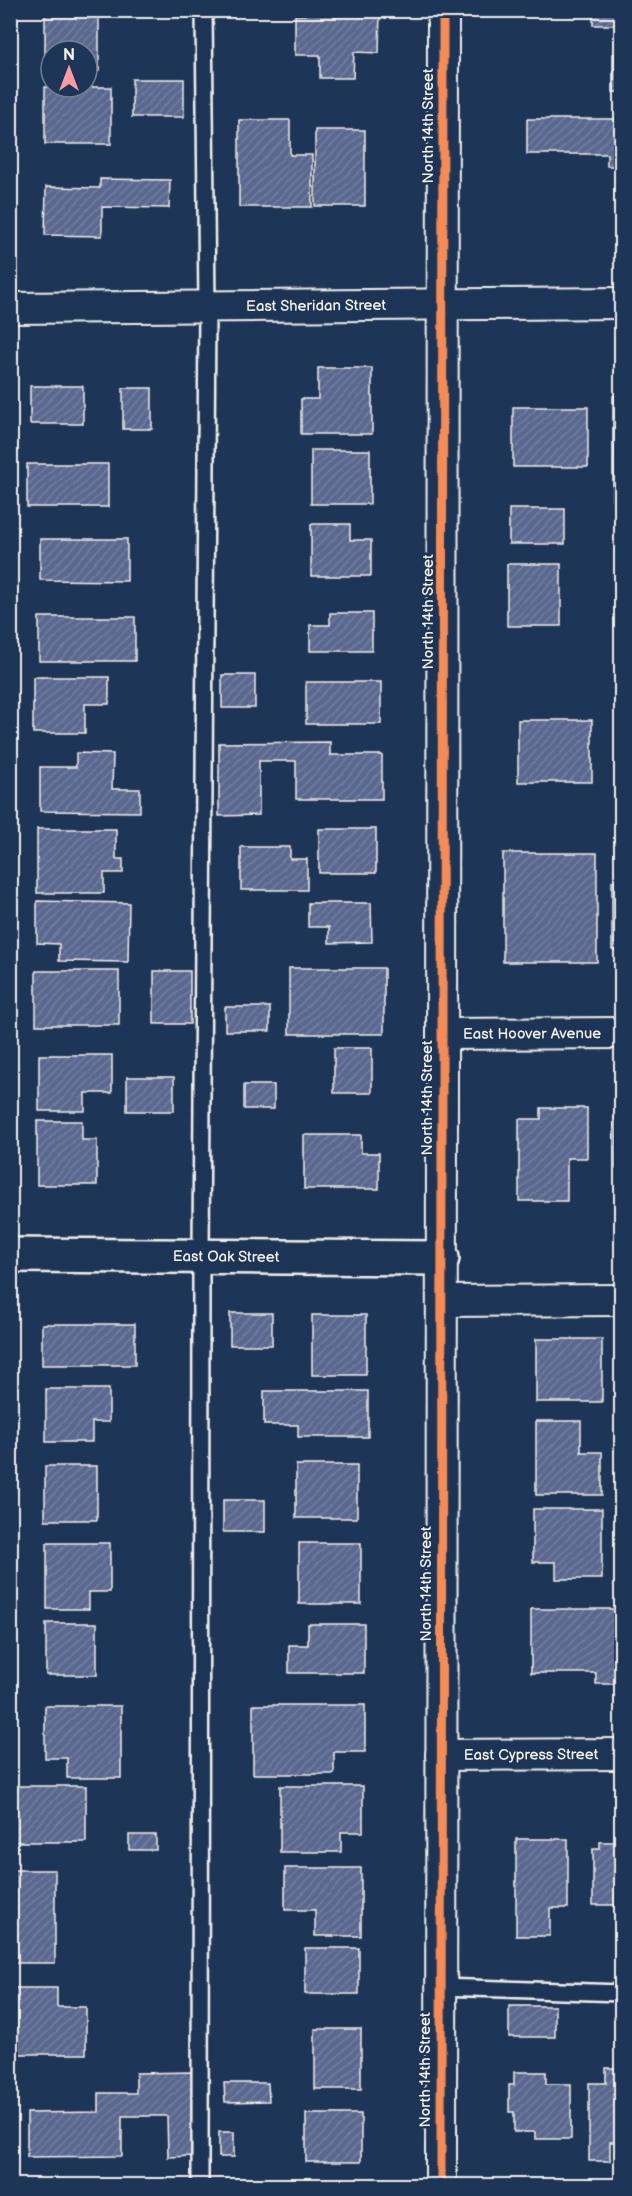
<svg xmlns="http://www.w3.org/2000/svg" width="632" height="2196" viewBox="0 0 632 2196" font-family="'Balsamiq Sans',sans-serif">
  <defs>
    <pattern id="building-hatch" width="6" height="6" patternUnits="userSpaceOnUse" patternTransform="scale(1.5)"><rect width="6" height="6" fill="#5a6890"/><path d="M-1 1l2-2M0 6l6-6M5 7l2-2" fill="none" stroke="#727ea0"/></pattern>
  </defs>
  <rect width="100%" height="100%" fill="#1d3557"/>
  <filter id="ink" filterUnits="userSpaceOnUse"><feTurbulence type="fractalNoise" baseFrequency=".0167" numOctaves="2"/><feDisplacementMap in="SourceGraphic" scale="12" xChannelSelector="R" yChannelSelector="G"/><feConvolveMatrix kernelMatrix="1 2 1 2 8 2 1 2 1" color-interpolation-filters="sRGB"/></filter>
  <g filter="url(#ink)">
    <!-- building -->
    <g fill="url(#building-hatch)" stroke="#f4f1e8" stroke-width="1.5">
      <polygon points="45,10 99,10 99,71 87,71 87,51 51,51 51,71 45,71"/>
      <polygon points="305,10 380,10 379,53 354,52 353,78 320,78 320,55 295,55 295,15 305,15"/>
      <rect x="593" y="10" width="29" height="15"/>
      <rect x="613" y="54" width="9" height="38"/>
      <rect x="132" y="79" width="52" height="38"/>
      <rect x="45" y="87" width="66" height="57"/>
      <polygon points="527,119 622,119 622,166 607,166 607,154 527,154"/>
      <polygon points="239,120 290,120 290,155 312,155 312,207 239,207"/>
      <rect x="315" y="130" width="50" height="76"/>
      <polygon points="100,179 170,180 169,208 102,207 102,236 45,235 46,187 100,188"/>
      <polygon points="318,368 372,368 372,434 301,434 301,399 318,399"/>
      <rect x="30" y="386" width="53" height="38"/>
      <rect x="123" y="388" width="29" height="41"/>
      <rect x="613" y="396" width="9" height="107"/>
      <rect x="513" y="407" width="75" height="60"/>
      <rect x="311" y="450" width="59" height="54"/>
      <rect x="27" y="464" width="81" height="43"/>
      <rect x="509" y="509" width="56" height="35"/>
      <polygon points="311,524 350,524 350,540 371,540 371,576 311,576"/>
      <polygon points="40,539 127,539 127,581 40,580"/>
      <rect x="507" y="564" width="54" height="62"/>
      <polygon points="330,613 372,613 372,651 310,651 310,625 330,625"/>
      <rect x="39" y="617" width="96" height="44"/>
      <rect x="222" y="675" width="33" height="33"/>
      <polygon points="33,677 109,677 109,704 85,704 85,733 33,733"/>
      <rect x="306" y="682" width="75" height="42"/>
      <rect x="518" y="720" width="74" height="62"/>
      <polygon points="330,742 330,755 382,755 382,799 296,799 296,761 259,761 259,815 219,816 219,743"/>
      <polygon points="76,753 113,754 112,789 140,789 140,812 40,811 40,767 76,767"/>
      <polygon points="37,829 116,829 116,859 123,859 123,873 104,873 104,893 37,893"/>
      <rect x="319" y="829" width="57" height="44"/>
      <polygon points="241,847 290,847 290,859 307,859 307,890 241,890"/>
      <rect x="503" y="853" width="94" height="109"/>
      <rect x="612" y="881" width="10" height="69"/>
      <polygon points="37,901 129,903 128,962 59,961 59,944 37,943"/>
      <polygon points="308,903 371,903 372,942 329,943 329,927 308,927"/>
      <rect x="289" y="968" width="95" height="66"/>
      <rect x="36" y="971" width="83" height="54"/>
      <rect x="154" y="971" width="36" height="53"/>
      <rect x="225" y="1007" width="45" height="24"/>
      <rect x="334" y="1048" width="38" height="45"/>
      <polygon points="39,1055 112,1055 112,1093 85,1093 85,1111 39,1111"/>
      <rect x="127" y="1077" width="47" height="34"/>
      <rect x="244" y="1085" width="30" height="24"/>
      <polygon points="541,1108 587,1108 587,1158 567,1158 567,1201 519,1201 519,1119 541,1119"/>
      <rect x="616" y="1109" width="6" height="59"/>
      <polygon points="37,1121 82,1121 82,1140 97,1140 97,1185 37,1185"/>
      <polygon points="304,1135 361,1135 361,1153 379,1153 379,1189 304,1189"/>
      <rect x="230" y="1313" width="42" height="32"/>
      <rect x="312" y="1315" width="54" height="60"/>
      <rect x="42" y="1324" width="93" height="41"/>
      <rect x="536" y="1339" width="66" height="63"/>
      <polygon points="46,1389 109,1389 109,1422 92,1422 92,1442 46,1442"/>
      <polygon points="264,1391 368,1391 368,1437 298,1437 298,1425 264,1425"/>
      <polygon points="536,1421 581,1421 581,1452 602,1452 602,1495 536,1495"/>
      <rect x="296" y="1465" width="61" height="53"/>
      <rect x="45" y="1466" width="52" height="54"/>
      <rect x="223" y="1500" width="42" height="32"/>
      <polygon points="533,1509 602,1509 602,1579 556,1579 556,1562 533,1562"/>
      <polygon points="47,1543 110,1543 110,1592 89,1592 89,1609 47,1609"/>
      <rect x="299" y="1543" width="62" height="61"/>
      <polygon points="531,1609 622,1609 622,1684 596,1684 596,1673 531,1673"/>
      <rect x="46" y="1623" width="51" height="52"/>
      <polygon points="308,1624 364,1624 364,1673 289,1673 289,1645 308,1645"/>
      <polygon points="253,1705 365,1705 365,1752 334,1752 334,1774 253,1774"/>
      <polygon points="45,1706 121,1706 121,1778 67,1778 67,1758 45,1758"/>
      <rect x="10" y="1786" width="76" height="56"/>
      <polygon points="280,1786 363,1786 363,1832 341,1832 341,1852 280,1852"/>
      <rect x="129" y="1835" width="27" height="15"/>
      <polygon points="516,1839 568,1839 568,1908 550,1908 550,1936 516,1936"/>
      <polygon points="600,1842 622,1842 622,1905 593,1905 593,1849 600,1849"/>
      <polygon points="285,1868 361,1868 361,1936 315,1936 315,1910 285,1910"/>
      <rect x="10" y="1870" width="45" height="93"/>
      <rect x="305" y="1948" width="54" height="46"/>
      <polygon points="10,1988 57,1988 57,2007 86,2007 86,2054 10,2054"/>
      <rect x="509" y="2006" width="46" height="31"/>
      <rect x="315" y="2029" width="46" height="60"/>
      <polygon points="606,2068 622,2068 622,2142 610,2142 610,2161 589,2161 589,2083 606,2083"/>
      <polygon points="193,2072 194,2156 168,2157 167,2116 122,2116 122,2156 27,2157 27,2113 99,2112 99,2093 136,2093 136,2073"/>
      <polygon points="514,2072 546,2072 546,2084 571,2084 571,2139 535,2139 535,2132 514,2132 514,2112 509,2112 509,2085 514,2085"/>
      <polygon points="224,2083 268,2083 269,2101 225,2102"/>
      <rect x="306" y="2114" width="55" height="48"/>
      <rect x="219" y="2132" width="15" height="25"/>
    </g>
    <g fill="none" stroke-linecap="round" stroke-linejoin="round">
      <defs>
        <g id="lane">
          <polyline points="440,1987 622,1993"/>
          <polyline points="200,2186 201,1255 207,306 204,10"/>
        </g>
        <g id="street">
          <path id="s1" d="M 10,308 L 622,303"/>
          <path id="s2" d="M 442,1034 L 622,1033"/>
          <polyline points="442,1301 622,1300"/>
          <path id="s3" d="M 441,1755 L 622,1754"/>
          <polyline points="441,2186 443,10"/>
        </g>
        <g id="secondary">
          <path id="s4" d="M 10,1255 L 442,1258"/>
        </g>
      </defs>
      <!-- lane casing -->
      <use href="#lane" stroke="#f4f1e8" stroke-width="20"/>
      <!-- street casing -->
      <use href="#street" stroke="#f4f1e8" stroke-width="34"/>
      <!-- secondary casing -->
      <use href="#secondary" stroke="#f4f1e8" stroke-width="38"/>
      <!-- lane -->
      <use href="#lane" stroke="#1d3557" stroke-width="15"/>
      <!-- street -->
      <use href="#street" stroke="#1d3557" stroke-width="30"/>
      <!-- secondary -->
      <use href="#secondary" stroke="#1d3557" stroke-width="33"/>
      <defs>
        <polyline id="cycleway" points="441,2186 443,10"/>
      </defs>
      <!-- cycleway casing -->
      <use href="#cycleway" stroke="#1d3557" stroke-width="13"/>
      <!-- cycleway -->
      <use href="#cycleway" stroke="#f68b52" stroke-width="9"/>
    </g>
  </g>
  <g text-anchor="middle" stroke-width="5" stroke-linejoin="round" paint-order="stroke">
    <!-- street labels -->
    <g font-size="15" fill="#f4f1e8" stroke="#1d3557">
      <text transform="translate(428 126) rotate(-90)" y="5">North 14th Street</text>
      <text dy="5" stroke="none"><textPath href="#s1" startOffset="306">East Sheridan Street</textPath></text>
      <text transform="translate(428 612) rotate(-90)" y="5">North 14th Street</text>
      <text dy="5" stroke="none"><textPath href="#s2" startOffset="90">East Hoover Avenue</textPath></text>
      <text transform="translate(427 1098) rotate(-90)" y="5">North 14th Street</text>
      <text dy="5" stroke="none"><textPath href="#s4" startOffset="216">East Oak Street</textPath></text>
      <text transform="translate(426 1584) rotate(-90)" y="5">North 14th Street</text>
      <text dy="5" stroke="none"><textPath href="#s3" startOffset="90">East Cypress Street</textPath></text>
      <text transform="translate(425 2070) rotate(-90)" y="5">North 14th Street</text>
    </g>
  </g>
  <!-- margin -->
  <rect width="632" height="2196" fill="none" stroke="#1d3557" stroke-width="36"/>
  <rect x="18" y="18" width="596" height="2160" fill="none" stroke="#f4f1e8" stroke-width="2" filter="url(#ink)"/>
  <!-- north arrow -->
  <g transform="translate(69 69)"><circle r="28" fill="#1d3557" stroke="#738091" stroke-width="1.5"/>
  <path d="M0-4.5L10 22L0 15L-10 22Z" fill="#ff9aa2"/>
  <text y="-9" font-size="16" font-weight="bold" text-anchor="middle" fill="#f4f1e8">N</text>
  </g>
</svg>
